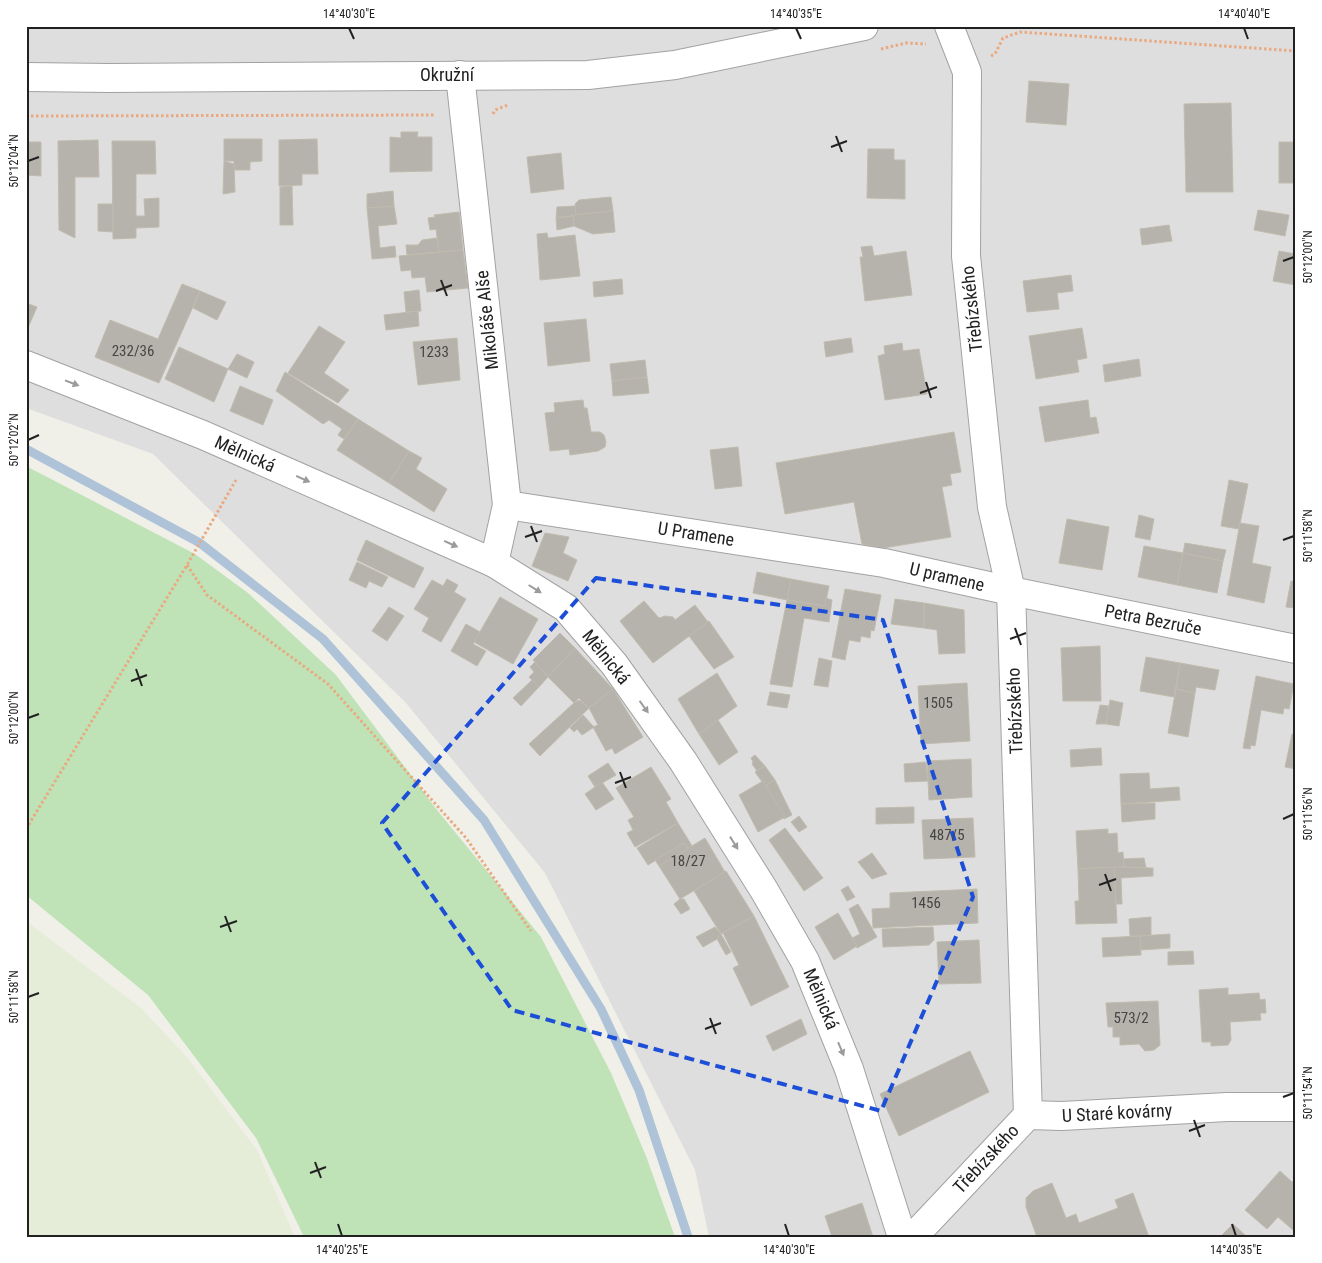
<svg xmlns="http://www.w3.org/2000/svg" width="1322" height="1263" viewBox="0 0 1322 1263" font-family="'Roboto Condensed',sans-serif">
  <rect width="100%" height="100%" fill="#f0f0e9"/>
  <!-- residential -->
  <polygon fill="#dfdede" points="26,26 1296,26 1296,1237 709,1237 695,1170 545,873 406,703 153,454 26,408"/>
  <!-- farmland -->
  <polygon fill="#e5ecd7" points="26,921 141,1008 187,1057 257,1150 295,1237 26,1237"/>
  <!-- grass -->
  <polygon fill="#bfe3b6" points="26,466 195,554 248,593 336,675 437,810 541,937 611,1073 646,1156 675,1237 304,1237 256,1138 148,995 26,895"/>
  <g fill="none" stroke-linecap="round" stroke-linejoin="round">
    <!-- stream -->
    <polyline stroke="#afc3d8" stroke-width="9" points="26,449 200,543 323,639 484,820 601,1009 639,1090 688,1237"/>
  </g>
  <!-- building -->
  <g fill="#b5b3ac" stroke="#c0bbad">
    <polygon points="1029,81 1069,84 1066,125 1026,122"/>
    <polygon points="1231,103 1233,192 1186,192 1184,104"/>
    <polygon points="401,132 418,132 417,137 432,137 432,171 390,172 390,137 401,138"/>
    <polygon points="224,139 262,139 262,161 250,162 250,170 234,170 234,161 224,161"/>
    <polygon points="317,139 318,174 302,174 302,185 279,186 279,140"/>
    <polygon points="98,140 99,177 75,177 75,238 59,230 58,141"/>
    <polygon points="112,141 155,141 156,174 136,174 136,216 145,216 144,199 159,198 159,227 136,228 136,238 113,239"/>
    <polygon points="26,142 41,142 41,176 26,175"/>
    <rect x="1279" y="142" width="17" height="41"/>
    <polygon points="868,149 894,149 894,160 905,160 905,199 867,198"/>
    <polygon points="561,153 564,189 531,193 527,157"/>
    <polygon points="224,161 234,164 235,192 223,194"/>
    <polygon points="292,186 293,225 280,225 280,187"/>
    <polygon points="393,191 394,206 367,208 367,194"/>
    <polygon points="611,197 613,211 576,215 575,204 579,200"/>
    <polygon points="98,204 113,204 113,232 98,231"/>
    <polygon points="394,206 397,224 378,226 380,248 395,246 396,257 372,259 367,208"/>
    <polygon points="575,206 576,215 556,218 557,207"/>
    <polygon points="1258,210 1289,215 1285,236 1254,230"/>
    <polygon points="613,211 615,232 593,234 574,226 573,215"/>
    <polygon points="459,212 463,250 439,252 436,229 430,230 428,218 435,217 434,215"/>
    <polygon points="573,216 574,226 557,230 556,218"/>
    <polygon points="1169,225 1172,241 1142,245 1140,229"/>
    <polygon points="547,233 548,238 575,235 580,276 540,280 537,234"/>
    <polygon points="437,238 439,252 407,255 406,245 418,245 422,240"/>
    <polygon points="872,246 874,256 906,251 912,295 865,301 860,257 863,257 861,247"/>
    <polygon points="463,250 468,288 427,292 425,277 412,278 411,270 401,271 399,256"/>
    <polygon points="1279,251 1296,254 1296,285 1273,281"/>
    <polygon points="1071,275 1073,291 1057,293 1059,309 1027,312 1023,281"/>
    <polygon points="622,279 623,294 594,297 593,282"/>
    <polygon points="182,284 200,291 159,383 95,357 110,320 158,339"/>
    <polygon points="419,290 421,311 406,312 404,292"/>
    <polygon points="200,291 226,302 217,320 193,308"/>
    <polygon points="26,303 37,307 27,330 26,330"/>
    <polygon points="418,311 419,326 386,330 384,315"/>
    <polygon points="586,319 590,361 548,366 544,323"/>
    <polygon points="319,326 345,342 324,373 349,390 338,403 288,373"/>
    <polygon points="1082,328 1087,358 1077,360 1079,372 1036,379 1029,336"/>
    <polygon points="457,338 460,380 418,385 413,342"/>
    <polygon points="851,338 853,352 826,357 824,342"/>
    <polygon points="902,343 903,351 919,349 927,394 885,400 878,356 885,354 884,346"/>
    <polygon points="179,347 228,369 214,402 165,379"/>
    <polygon points="237,354 254,362 247,378 228,369"/>
    <polygon points="1139,359 1141,376 1105,382 1103,365"/>
    <polygon points="645,360 647,377 612,381 610,364"/>
    <polygon points="285,372 358,419 344,439 338,435 342,429 329,420 323,424 276,391"/>
    <polygon points="647,377 649,393 613,396 612,381"/>
    <polygon points="240,386 273,400 263,425 230,411"/>
    <polygon points="583,400 584,408 587,408 591,432 600,432 604,435 606,442 605,447 598,451 570,455 569,449 550,451 545,413 555,412 554,403"/>
    <polygon points="1088,400 1090,418 1096,417 1099,433 1045,442 1039,407"/>
    <polygon points="358,419 409,451 389,483 337,450"/>
    <polygon points="954,432 961,472 950,474 952,485 942,487 951,537 883,548 862,544 854,502 785,514 776,463"/>
    <polygon points="738,447 742,486 715,489 710,450"/>
    <polygon points="409,451 422,458 416,469 447,489 434,512 389,483"/>
    <polygon points="1229,480 1248,484 1239,529 1221,526"/>
    <polygon points="1139,515 1154,519 1150,540 1135,537"/>
    <polygon points="1067,519 1109,527 1102,570 1059,563"/>
    <polygon points="1240,523 1259,526 1252,563 1271,567 1264,603 1227,595"/>
    <polygon points="545,533 569,537 563,553 577,560 568,581 532,566"/>
    <polygon points="366,540 424,568 414,588 357,560"/>
    <polygon points="1185,543 1226,550 1223,561 1183,553"/>
    <polygon points="1144,546 1183,553 1177,585 1138,577"/>
    <polygon points="1183,553 1223,561 1217,593 1177,585"/>
    <polygon points="357,562 388,577 382,587 369,581 366,588 349,580"/>
    <polygon points="757,572 791,579 787,600 753,593"/>
    <polygon points="447,579 458,585 454,592 466,599 441,642 422,631 429,618 414,609 432,580 443,586"/>
    <polygon points="791,579 829,586 825,606 787,600"/>
    <polygon points="1291,581 1296,582 1296,608 1286,607"/>
    <polygon points="845,589 881,595 874,631 871,630 870,638 861,636 860,642 849,640 845,660 832,657"/>
    <polygon points="500,597 538,619 513,664 474,642"/>
    <polygon points="826,598 832,600 829,622 804,618 792,687 770,684 787,600 825,606"/>
    <polygon points="895,599 924,603 924,628 891,624"/>
    <polygon points="644,601 659,618 665,616 673,617 675,620 695,605 708,622 653,663 620,621"/>
    <polygon points="924,603 964,610 965,653 939,654 937,630 924,628"/>
    <polygon points="389,607 404,616 387,641 372,631"/>
    <polygon points="709,621 734,657 714,669 689,636"/>
    <polygon points="466,624 480,632 473,644 486,651 477,666 451,651"/>
    <polygon points="560,633 575,648 548,677 533,660"/>
    <polygon points="1100,646 1101,701 1063,701 1061,648"/>
    <polygon points="575,648 613,689 589,708 579,698 574,703 548,677"/>
    <polygon points="1146,657 1180,663 1174,697 1140,691"/>
    <polygon points="819,658 832,661 828,687 814,685"/>
    <polygon points="535,662 548,677 539,687 529,677 534,672 530,667"/>
    <polygon points="1180,663 1219,670 1215,690 1196,687 1195,693 1176,689"/>
    <polygon points="717,673 737,706 699,734 678,699"/>
    <polygon points="1256,676 1294,684 1289,709 1284,708 1283,714 1261,710 1255,746 1251,745 1250,749 1243,748"/>
    <polygon points="532,680 539,687 521,706 513,698"/>
    <polygon points="967,683 970,741 921,744 918,686"/>
    <polygon points="613,689 643,737 615,754 612,748 606,751 593,727 598,725 589,708"/>
    <polygon points="1176,689 1195,693 1188,737 1168,733"/>
    <polygon points="770,692 790,695 787,708 767,705"/>
    <polygon points="580,700 589,708 540,756 529,744 575,702"/>
    <polygon points="1110,700 1123,703 1119,726 1106,724"/>
    <polygon points="1100,705 1109,706 1106,724 1096,724"/>
    <polygon points="583,715 594,727 582,735 577,729 574,732 570,728"/>
    <polygon points="718,720 738,752 719,765 699,734"/>
    <polygon points="1292,734 1296,735 1296,769 1285,767"/>
    <polygon points="1101,748 1102,765 1071,767 1070,750"/>
    <polygon points="755,755 765,766 757,771 752,764 753,762 751,758"/>
    <polygon points="971,759 972,797 929,800 927,761"/>
    <polygon points="926,762 928,781 905,782 904,764"/>
    <polygon points="608,763 616,775 595,787 588,776"/>
    <polygon points="765,766 775,780 765,786 755,772"/>
    <polygon points="651,767 671,799 666,802 678,823 635,847 627,833 633,830 628,820 634,817 616,788"/>
    <polygon points="1149,773 1150,789 1179,787 1180,800 1121,804 1120,774"/>
    <polygon points="775,780 792,815 784,819 765,786"/>
    <polygon points="763,781 785,817 758,832 739,795"/>
    <polygon points="602,782 614,799 596,810 585,794"/>
    <polygon points="1155,803 1155,819 1122,822 1121,804"/>
    <polygon points="914,807 914,823 876,824 876,808"/>
    <polygon points="799,816 807,827 799,832 791,822"/>
    <polygon points="973,818 975,857 924,859 922,820"/>
    <polygon points="678,823 692,846 688,849 684,843 648,865 637,848"/>
    <polygon points="785,828 823,878 804,891 769,840"/>
    <polygon points="1108,829 1108,834 1117,833 1118,853 1123,852 1124,867 1078,869 1076,831"/>
    <polygon points="705,838 725,872 680,899 659,866"/>
    <polygon points="684,843 688,849 659,866 655,860"/>
    <polygon points="872,853 887,874 872,879 858,862"/>
    <polygon points="1144,858 1146,868 1124,867 1123,859"/>
    <polygon points="1114,867 1117,923 1076,924 1075,901 1079,901 1078,869"/>
    <polygon points="1114,867 1153,868 1153,876 1121,878 1122,904 1116,904"/>
    <polygon points="726,871 754,916 721,934 694,891"/>
    <polygon points="848,886 855,897 847,901 841,890"/>
    <polygon points="977,889 978,923 873,928 872,909 890,908 890,893"/>
    <polygon points="680,899 684,899 690,909 681,914 674,904"/>
    <polygon points="858,904 877,937 857,948 852,938 860,934 849,909"/>
    <polygon points="838,913 857,946 834,960 815,927"/>
    <polygon points="754,916 789,987 751,1006 733,968 739,965 723,933"/>
    <polygon points="1151,917 1151,936 1130,936 1129,919"/>
    <polygon points="715,927 721,934 717,939 703,947 696,937"/>
    <polygon points="933,927 934,940 929,945 883,947 882,929"/>
    <polygon points="721,934 731,952 726,955 717,939"/>
    <polygon points="1170,934 1170,948 1141,950 1140,936"/>
    <polygon points="1140,936 1141,955 1103,957 1102,938"/>
    <polygon points="979,940 981,983 939,984 937,942"/>
    <polygon points="1193,951 1194,964 1168,965 1168,952"/>
    <polygon points="1228,988 1228,995 1259,993 1260,1000 1265,999 1266,1013 1260,1013 1261,1020 1230,1022 1231,1040 1228,1045 1211,1046 1211,1042 1202,1042 1199,990"/>
    <polygon points="1158,1001 1160,1045 1154,1050 1145,1051 1139,1044 1120,1045 1120,1037 1113,1037 1113,1027 1108,1027 1106,1003"/>
    <polygon points="801,1019 807,1034 773,1051 766,1036"/>
    <polygon points="970,1051 989,1092 899,1136 880,1094"/>
    <polygon points="1280,1171 1292,1182 1296,1179 1296,1226 1293,1230 1278,1217 1267,1229 1245,1210"/>
    <polygon points="1052,1183 1066,1218 1076,1214 1079,1223 1118,1208 1115,1200 1133,1193 1149,1237 1037,1237 1026,1207 1026,1198 1033,1191"/>
    <polygon points="862,1203 873,1237 832,1237 825,1216"/>
    <polygon points="1233,1224 1247,1237 1224,1237 1222,1235"/>
  </g>
  <g fill="none" stroke-linecap="round" stroke-linejoin="round">
    <defs>
      <g id="minor">
        <polyline points="460,75 507,505 494,563"/>
        <polyline points="26,77 109,78 588,75 675,65 864,26"/>
        <polyline points="26,365 203,435 494,563 566,608 614,664 683,761 764,890 805,961 849,1069 902,1237"/>
        <polyline points="507,505 884,563 1011,591 1296,649"/>
        <polyline points="1028,1115 1062,1116 1227,1107 1296,1107"/>
        <polyline points="913,1237 1028,1115 1011,591 992,507 966,256 967,72 949,26"/>
      </g>
    </defs>
    <!-- minor casing -->
    <use href="#minor" stroke="#a2a2a2" stroke-width="30"/>
    <!-- path -->
    <g stroke="#e9a981" stroke-width="3" stroke-dasharray="2.5 2.5" stroke-linecap="butt">
      <polyline points="881,49 906,43 926,44"/>
      <polyline points="991,56 995,54 1003,38 1020,32 1296,51"/>
      <polyline points="493,114 495,110 508,105"/>
      <polyline points="26,116 436,115"/>
      <polyline points="187,565 207,595 328,684 466,838 531,931"/>
      <polyline points="26,829 187,565 236,480"/>
    </g>
    <!-- minor -->
    <use href="#minor" stroke="#fff" stroke-width="28"/>
  </g>
  <!-- one-way arrows -->
  <defs><path id="oneway-solid" d="M-6-.8H1V-3.2L6.5 0L1 3.2V.8H-6Z" transform="scale(1.25)"/></defs>
  <g fill="#9b9b9b">
    <use href="#oneway-solid" transform="translate(72 383) rotate(21)"/>
    <use href="#oneway-solid" transform="translate(303 479) rotate(24)"/>
    <use href="#oneway-solid" transform="translate(451 544) rotate(24)"/>
    <use href="#oneway-solid" transform="translate(535 589) rotate(32)"/>
    <use href="#oneway-solid" transform="translate(644 707) rotate(54)"/>
    <use href="#oneway-solid" transform="translate(734 843) rotate(58)"/>
    <use href="#oneway-solid" transform="translate(841 1049) rotate(67)"/>
  </g>
  <!-- marked area -->
  <path fill="none" stroke="#1d4ed8" stroke-width="4" stroke-dasharray="10 6" stroke-linejoin="round" d="M 596,578 L 883,620 L 973,897 L 881,1111 L 512,1010 L 382,823 Z"/>
  <!-- ticks -->
  <path fill="none" stroke="#212121" stroke-width="2" d="M 349,28 L 354,39M 796,28 L 801,39M 1244,28 L 1248,39M 836,136 L 842,152M 831,147 L 847,141M 28,161 L 39,157M 1283,261 L 1294,257M 441,280 L 447,296M 436,291 L 452,285M 926,382 L 931,398M 920,393 L 937,387M 28,440 L 39,435M 531,526 L 537,542M 525,537 L 542,531M 1283,540 L 1294,536M 1015,628 L 1021,645M 1010,639 L 1026,633M 136,669 L 142,686M 131,681 L 147,675M 28,718 L 39,714M 620,772 L 626,788M 615,783 L 631,777M 1283,819 L 1294,814M 1105,874 L 1111,891M 1099,885 L 1116,879M 225,916 L 231,932M 220,927 L 237,921M 28,997 L 39,993M 710,1018 L 716,1034M 705,1029 L 721,1023M 1283,1097 L 1294,1093M 1194,1120 L 1200,1137M 1189,1131 L 1205,1125M 315,1162 L 321,1178M 310,1173 L 326,1167M 338,1224 L 342,1236M 785,1224 L 789,1236M 1232,1224 L 1236,1236"/>
  <g text-anchor="middle" stroke-width="5" stroke-linejoin="round" paint-order="stroke">
    <!-- number labels -->
    <g font-size="15" fill="#464644">
      <text x="133" y="356">232/36</text>
      <text x="434" y="357">1233</text>
      <text x="938" y="708">1505</text>
      <text x="947" y="840">487/5</text>
      <text x="688" y="866">18/27</text>
      <text x="926" y="908">1456</text>
      <text x="1131" y="1023">573/2</text>
    </g>
    <!-- street labels -->
    <g font-size="18" fill="#212121" stroke="#fff">
      <text x="447" y="81">Okružní</text>
      <text transform="translate(972 309) rotate(-96)" y="6">Třebízského</text>
      <text transform="translate(487 320) rotate(-96)" y="6">Mikoláše Alše</text>
      <text transform="translate(245 454) rotate(24)" y="6">Mělnická</text>
      <text transform="translate(696 534) rotate(9)" y="6">U Pramene</text>
      <text transform="translate(947 577) rotate(13)" y="6">U pramene</text>
      <text transform="translate(1153 620) rotate(11)" y="6">Petra Bezruče</text>
      <text transform="translate(606 657) rotate(51)" y="6">Mělnická</text>
      <text transform="translate(1015 711) rotate(-92)" y="6">Třebízského</text>
      <text transform="translate(821 999) rotate(67)" y="6">Mělnická</text>
      <text transform="translate(1117 1113) rotate(-3)" y="6">U Staré kovárny</text>
      <text transform="translate(986 1159) rotate(-47)" y="6">Třebízského</text>
    </g>
  </g>
  <!-- border -->
  <rect width="1322" height="1263" fill="none" stroke="#ffffff" stroke-width="55"/>
  <rect x="28" y="28" width="1266" height="1208" fill="none" stroke="#212121" stroke-width="2"/>
  <g font-size="12" text-anchor="middle" fill="#212121">
    <text x="349" y="18">14°40'30"E</text>
    <text x="796" y="18">14°40'35"E</text>
    <text x="1244" y="18">14°40'40"E</text>
    <text transform="translate(14 161) rotate(-90)" y="4">50°12'04"N</text>
    <text transform="translate(1308 257) rotate(-90)" y="4">50°12'00"N</text>
    <text transform="translate(14 440) rotate(-90)" y="4">50°12'02"N</text>
    <text transform="translate(1308 536) rotate(-90)" y="4">50°11'58"N</text>
    <text transform="translate(14 718) rotate(-90)" y="4">50°12'00"N</text>
    <text transform="translate(1308 814) rotate(-90)" y="4">50°11'56"N</text>
    <text transform="translate(14 997) rotate(-90)" y="4">50°11'58"N</text>
    <text transform="translate(1308 1093) rotate(-90)" y="4">50°11'54"N</text>
    <text x="342" y="1254">14°40'25"E</text>
    <text x="789" y="1254">14°40'30"E</text>
    <text x="1236" y="1254">14°40'35"E</text>
  </g>
</svg>
